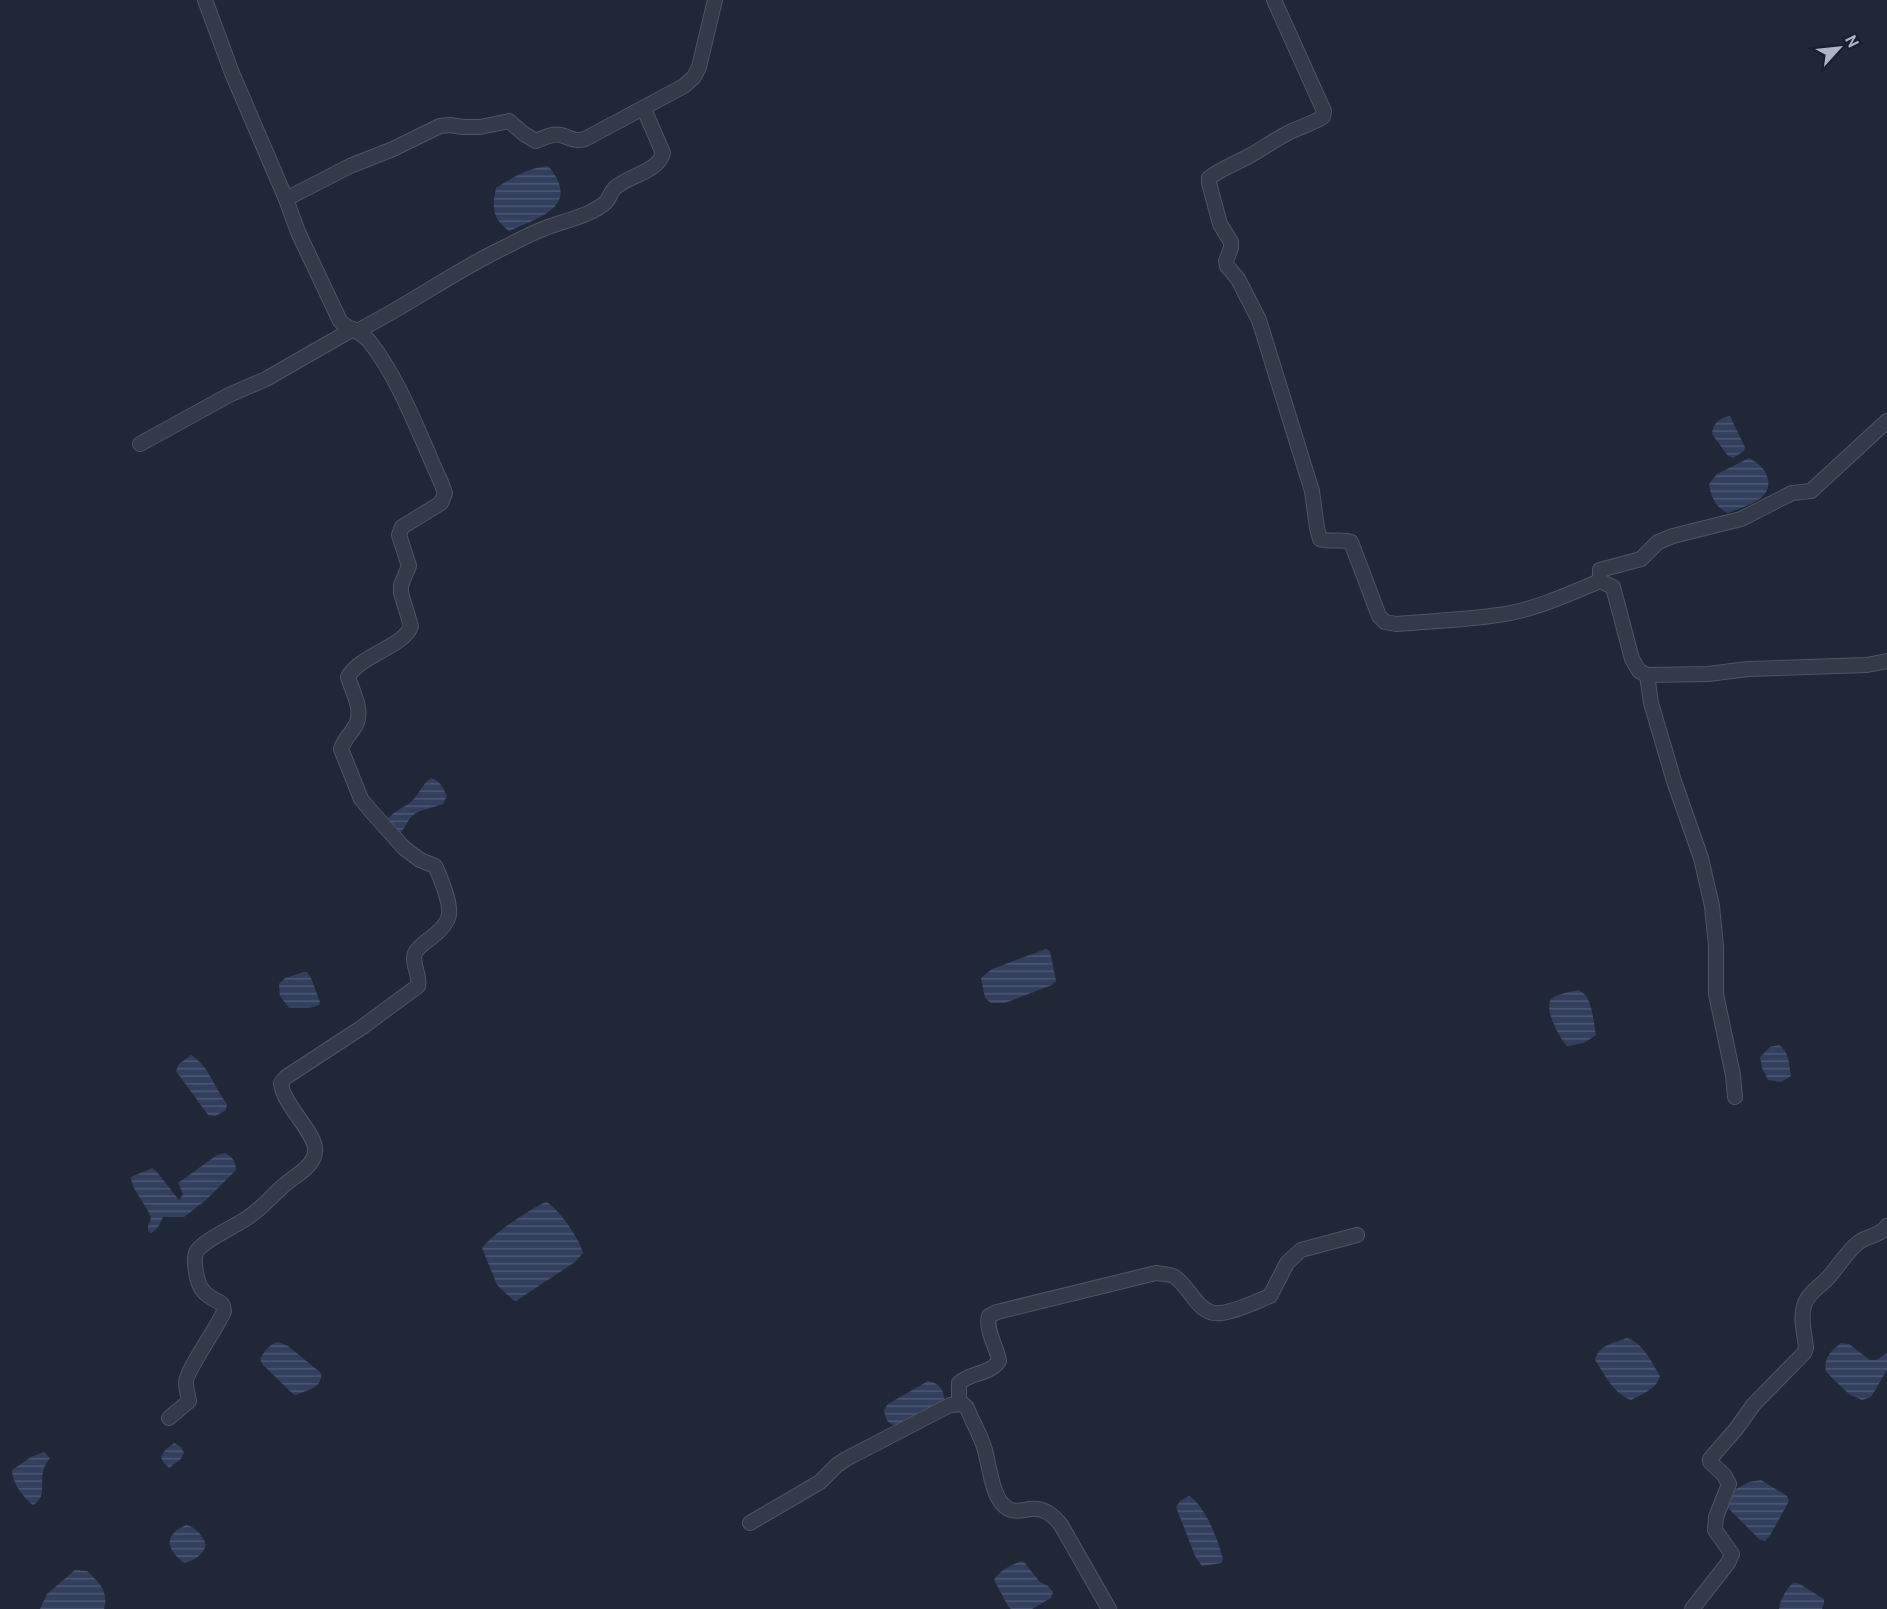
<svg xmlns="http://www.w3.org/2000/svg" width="1887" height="1609" viewBox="0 0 1887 1609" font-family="Cabin,sans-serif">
  <defs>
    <pattern id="water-rules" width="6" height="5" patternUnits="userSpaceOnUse" patternTransform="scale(1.5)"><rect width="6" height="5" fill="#323f5d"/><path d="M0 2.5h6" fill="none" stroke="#4d5873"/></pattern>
  </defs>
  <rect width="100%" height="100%" fill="#202837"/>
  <!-- water -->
  <g fill="url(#water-rules)">
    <path d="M 548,166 C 582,206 540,217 509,231 C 492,219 492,207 496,188 C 513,177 528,168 548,166 Z"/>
    <path d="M 1730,416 L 1745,447 L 1744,451 L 1733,458 L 1728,456 L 1712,434 C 1713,423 1719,418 1730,416 Z"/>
    <path d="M 1749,458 C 1758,463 1765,468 1768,479 C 1772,501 1744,506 1728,513 C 1715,507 1711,497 1709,484 L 1717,474 Z"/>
    <path d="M 431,778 C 441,781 443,788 447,796 L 443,804 C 435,807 424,809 416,813 C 407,818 406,830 397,835 L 386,821 C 393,812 402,808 411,802 C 419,795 421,785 431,778 Z"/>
    <polygon points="1046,949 1050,951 1056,981 1052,985 1005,1003 991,1003 985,998 981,978 992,969"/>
    <polygon points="304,972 307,972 311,978 320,1002 319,1005 310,1008 289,1008 280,996 279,984 285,978"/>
    <path d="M 1578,990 C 1593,995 1593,1021 1596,1035 L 1584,1043 L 1567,1046 C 1560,1039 1545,1011 1550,1001 C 1554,994 1570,992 1578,990 Z"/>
    <path d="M 1779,1045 C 1789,1051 1789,1064 1791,1076 L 1781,1082 L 1768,1080 L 1762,1068 L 1760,1057 L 1770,1047 Z"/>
    <path d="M 191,1055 C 209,1066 214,1087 227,1104 L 226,1110 L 216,1116 L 208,1115 L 176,1071 L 179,1064 Z"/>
    <path d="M 225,1153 C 233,1157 236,1162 236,1170 L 206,1200 L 184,1217 L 163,1217 C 160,1224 158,1229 151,1233 L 148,1231 L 148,1226 L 151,1218 C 147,1205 131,1189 131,1177 L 152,1168 L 157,1172 L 179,1200 L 183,1194 L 178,1183 L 217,1155 Z"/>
    <path d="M 547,1202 C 560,1211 579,1238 583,1253 L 575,1262 L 516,1301 L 513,1300 L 497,1285 L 482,1248 C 491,1235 532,1207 547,1202 Z"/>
    <path d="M 1627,1338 C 1643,1343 1651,1361 1660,1376 C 1657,1389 1642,1394 1631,1400 C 1613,1393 1605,1375 1595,1360 C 1599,1345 1613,1343 1627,1338 Z"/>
    <path d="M 278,1342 L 288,1346 L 321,1373 C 323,1388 307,1390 296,1395 L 293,1394 L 263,1365 L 260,1359 C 264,1352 269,1344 278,1342 Z"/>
    <path d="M 1841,1343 L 1849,1344 L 1870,1360 L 1876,1360 L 1887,1353 L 1887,1370 L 1871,1397 L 1862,1400 L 1850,1395 L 1826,1372 C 1824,1357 1830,1352 1841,1343 Z"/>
    <path d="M 928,1381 C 939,1383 944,1389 944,1400 C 936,1407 904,1428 894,1425 C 887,1424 885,1416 884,1410 L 888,1404 Z"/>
    <polygon points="174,1443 181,1447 184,1453 181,1459 169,1468 163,1462 161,1457 165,1450"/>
    <path d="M 44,1452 L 50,1458 C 47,1462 44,1466 43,1472 C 40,1485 47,1497 33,1505 C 23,1497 12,1483 12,1470 L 31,1457 Z"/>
    <polygon points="1761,1480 1787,1496 1789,1501 1771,1534 1765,1541 1759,1539 1726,1506 1732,1491 1749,1482"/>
    <path d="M 1189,1496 C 1205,1505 1219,1542 1223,1560 L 1221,1563 L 1202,1566 L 1195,1556 L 1176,1507 L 1180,1501 Z"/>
    <path d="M 186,1525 C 195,1526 204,1537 206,1545 C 203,1555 194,1561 184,1563 C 166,1549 163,1535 186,1525 Z"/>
    <path d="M 1021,1561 L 1024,1562 L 1040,1582 L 1048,1586 L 1053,1592 L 1051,1598 L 1032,1609 L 1011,1609 L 1008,1606 L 994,1580 C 1000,1570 1010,1566 1021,1561 Z"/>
    <path d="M 75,1570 L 87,1571 C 99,1582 109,1592 104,1609 L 40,1609 L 47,1594 Z"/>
    <path d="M 1793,1583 L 1798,1583 L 1824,1599 L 1824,1603 L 1822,1609 L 1779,1609 C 1780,1600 1786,1589 1793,1583 Z"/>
  </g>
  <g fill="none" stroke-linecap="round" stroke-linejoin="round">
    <defs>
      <g id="minor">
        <path d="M 1274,0 L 1324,111 L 1323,117 C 1313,123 1303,126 1292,131 C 1277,138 1265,147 1251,155 C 1237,163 1222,168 1209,178 L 1209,183 L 1220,224 L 1231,242 L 1231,248 L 1226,261 L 1227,266 L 1238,279 L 1259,320 L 1312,491 L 1317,528 L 1320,539 C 1331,543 1341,538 1351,542 L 1379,616 L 1385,622 L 1396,624 C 1430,621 1465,620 1498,615 C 1532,611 1569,594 1600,581 L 1613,587 L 1632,659 L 1639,671 L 1647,675 L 1708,674 L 1748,669 L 1867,665 L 1887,661"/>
        <path d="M 286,199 L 350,166 L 393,149 L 440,126 L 450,125 L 463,127 L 480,127 L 509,121 L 524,134 L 536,141 C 544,138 552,133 561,135 C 571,138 575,142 585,139 L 684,86 L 694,77 L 699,67 L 715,0"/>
        <path d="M 357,331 C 405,307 449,275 497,251 C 512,244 527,235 543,229 C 560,222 593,215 606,202 C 610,198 611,190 616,187 C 630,175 658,172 663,153 L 644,109"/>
        <polyline points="140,444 229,395 266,379 353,329"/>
        <polyline points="1600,581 1600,570 1641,559 1658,542 1673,536 1741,519 1792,493 1811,491 1887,421"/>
        <polyline points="1647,675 1651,703 1674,781 1701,858 1712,906 1716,946 1716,994 1733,1075 1735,1097"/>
        <path d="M 959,1403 L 959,1383 C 971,1372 989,1375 999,1361 C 997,1347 985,1330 989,1316 L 997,1312 L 1156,1273 C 1162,1274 1170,1274 1175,1277 C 1191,1288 1198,1316 1221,1313 C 1237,1311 1255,1302 1270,1296 L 1287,1263 L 1301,1250 L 1357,1235"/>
        <path d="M 169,1418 L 189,1401 C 188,1395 186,1388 186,1383 C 185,1372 218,1327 224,1311 L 223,1306 L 221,1303 C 201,1294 197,1286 195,1264 C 195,1259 194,1256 197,1251 C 204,1240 234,1227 247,1218 C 260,1210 270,1198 281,1188 C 289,1180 299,1175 306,1168 C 310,1164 315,1157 315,1152 C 318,1134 283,1106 281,1083 L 286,1077 L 361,1028 L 418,986 C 421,975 411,965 415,953 C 418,947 427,941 432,937 C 453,921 452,911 444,888 C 441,880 439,873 435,866 L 420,860 L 404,848 L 371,811 L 361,799 L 341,749 C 344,740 349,736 354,728 C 365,713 353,693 348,677 C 360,655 405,646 411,626 L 401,593 L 401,585 L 409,566 L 399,535 L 402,527 L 441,503 L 445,493 C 441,480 434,468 429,455 C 412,416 396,376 370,342 C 362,331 348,330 340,321 L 298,232 L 286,199 L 232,73 L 205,0"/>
        <path d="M 750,1523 L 820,1482 L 837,1465 L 846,1459 L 950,1405 L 963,1404 L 967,1408 C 972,1421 980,1434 984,1447 C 990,1464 991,1503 1011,1510 C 1017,1512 1024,1510 1030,1509 C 1044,1507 1053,1515 1061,1525 L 1109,1609"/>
        <path d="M 1692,1609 L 1728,1563 L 1732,1554 L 1715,1530 L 1716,1517 L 1729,1484 L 1724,1475 L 1710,1462 L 1710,1459 L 1736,1429 L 1754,1404 L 1804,1353 L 1806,1348 C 1805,1336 1800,1319 1804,1306 C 1807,1295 1817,1288 1825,1281 C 1837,1269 1846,1252 1859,1242 C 1869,1235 1880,1236 1887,1226"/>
      </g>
    </defs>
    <!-- minor casing -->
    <use href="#minor" stroke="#4e5563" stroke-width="16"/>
    <!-- minor -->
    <use href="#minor" stroke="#343a48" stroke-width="14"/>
  </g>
  <!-- north arrow -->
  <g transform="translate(1839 48) rotate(63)" stroke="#191f2c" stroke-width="4.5" paint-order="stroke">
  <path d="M0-4.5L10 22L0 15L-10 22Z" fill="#aeb5c5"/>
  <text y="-9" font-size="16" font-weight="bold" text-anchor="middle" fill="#aeb5c5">N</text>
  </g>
</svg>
